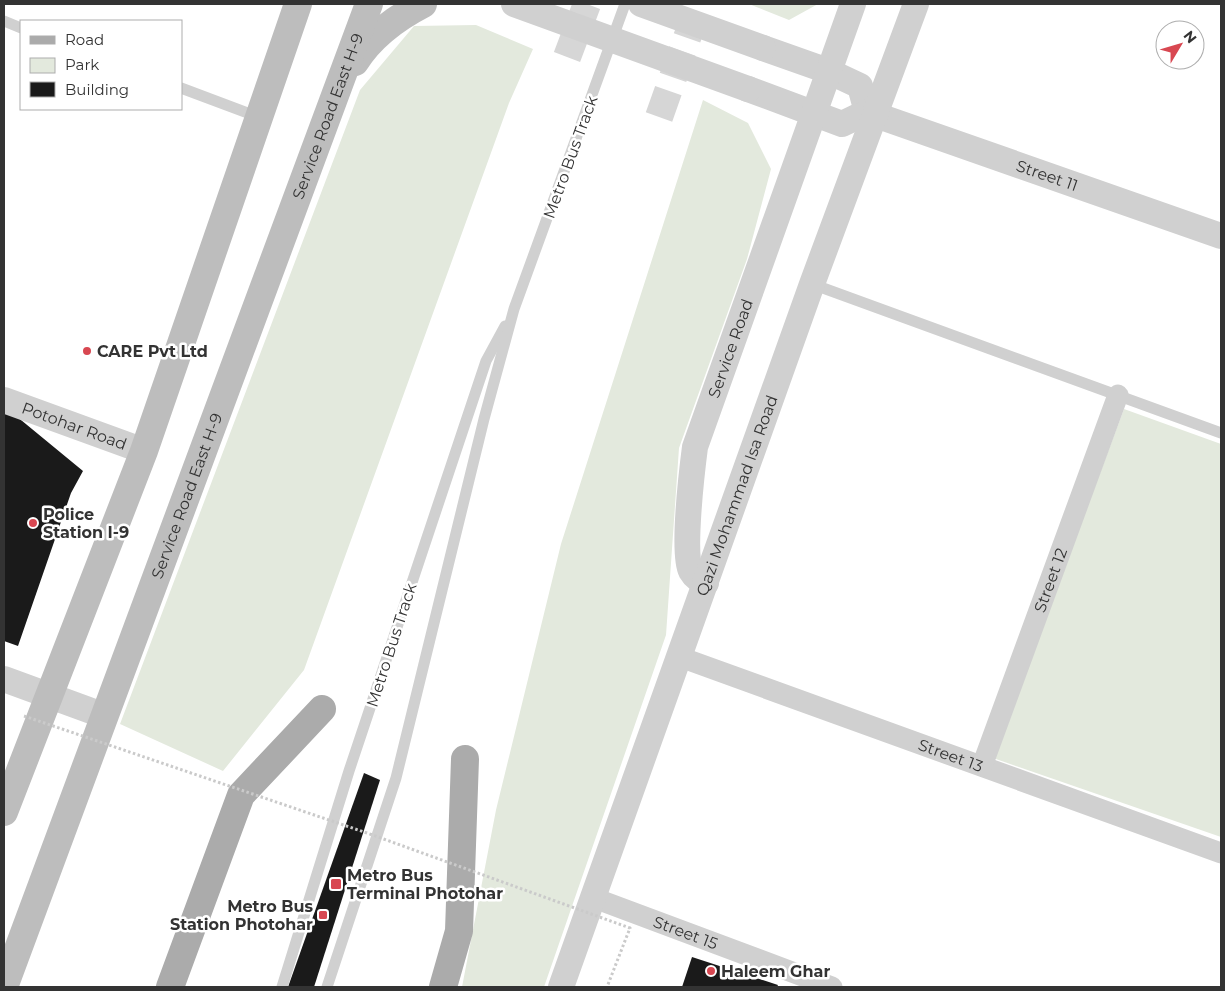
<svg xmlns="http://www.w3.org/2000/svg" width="1225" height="991" viewBox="0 0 1225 991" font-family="Montserrat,sans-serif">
  <rect width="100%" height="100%" fill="#fff"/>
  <!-- green -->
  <g fill="#e3e9dd">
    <polygon points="749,4 818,4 789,20"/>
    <polygon points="476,25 533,49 509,103 304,670 223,771 120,724 360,90 414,26"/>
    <polygon points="703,100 748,123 771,169 747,259 679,448 666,635 544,987 462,987 496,810 561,544"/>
    <polygon points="1124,409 1221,444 1221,837 993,758"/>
  </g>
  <!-- building -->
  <g fill="#1a1a1a">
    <polygon points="4,406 83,471 71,493 18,646 4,641"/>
    <polygon points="364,773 380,780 314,987 288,987"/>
    <polygon points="692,957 778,985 777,987 682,987"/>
  </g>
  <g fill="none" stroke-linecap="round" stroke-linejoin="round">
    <!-- primary-tunnel -->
    <g stroke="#d6d6d6" stroke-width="28" stroke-dasharray="28 14" stroke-linecap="butt">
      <polyline points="567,57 587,4"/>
      <polyline points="659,117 699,4"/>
    </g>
    <!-- service -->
    <g stroke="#d0d0d0" stroke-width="11">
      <polyline points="4,21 21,28"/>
      <polyline points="181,88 258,117"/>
      <polyline points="812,284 1221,433"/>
      <polyline points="282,987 349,771 486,361 505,326"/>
      <polyline points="327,987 396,778 484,419 514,309 625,4"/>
    </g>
    <!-- minor -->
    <g stroke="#d0d0d0" stroke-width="21">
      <path id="s1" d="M 680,657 L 1221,853"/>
      <path id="s2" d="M 982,766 L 1118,395"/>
      <path id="s3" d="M 594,898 L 832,987"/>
    </g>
    <!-- tertiary -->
    <g stroke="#d0d0d0" stroke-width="26">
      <polyline points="763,48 828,71 860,86 867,112"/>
      <polyline points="748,89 842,124 867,112"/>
      <path id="s4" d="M 867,112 L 1221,236"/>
      <path id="s5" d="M 4,400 L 144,451"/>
      <path id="s6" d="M 706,583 C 700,580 695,578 691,571 C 682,554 692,470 695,447 L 853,4"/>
      <polyline points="4,679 105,716"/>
      <path id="s7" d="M 561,987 L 812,284 L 916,4"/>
    </g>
    <!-- secondary -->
    <g stroke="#bdbdbd" stroke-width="28">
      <path d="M 355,62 C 372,35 396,18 423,4"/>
      <polyline points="4,812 144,451 298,4"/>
      <path id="s8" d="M 4,987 L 369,4"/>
    </g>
    <!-- primary -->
    <g stroke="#ababab" stroke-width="28">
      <polyline points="170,987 241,795 322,709"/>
      <polyline points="443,987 459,931 465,759"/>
    </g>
    <!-- path-bridge -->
    <polyline stroke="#cacaca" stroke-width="3" stroke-dasharray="2.5 2.5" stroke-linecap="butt" points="24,716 367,833 630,928 607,987"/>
    <!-- tertiary-bridge -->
    <g stroke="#d0d0d0" stroke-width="26">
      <polyline points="514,4 748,89"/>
      <polyline points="641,4 763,48"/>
    </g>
  </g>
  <!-- markers -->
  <g fill="#d84751" stroke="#fff" stroke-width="2">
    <circle cx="87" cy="351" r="5"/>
    <circle cx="33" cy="523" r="5"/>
    <rect x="330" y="878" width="12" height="12" rx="2.5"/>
    <rect x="318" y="910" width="10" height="10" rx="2.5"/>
    <circle cx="711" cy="971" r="5"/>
  </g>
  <g text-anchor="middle" stroke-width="5" stroke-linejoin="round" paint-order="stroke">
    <!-- street labels -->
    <g font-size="16" fill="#333" stroke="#fff">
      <text dy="6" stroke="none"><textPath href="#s8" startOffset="929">Service Road East H-9</textPath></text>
      <text transform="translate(570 157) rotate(-70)" y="6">Metro Bus Track</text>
      <text dy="6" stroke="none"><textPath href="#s4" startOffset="191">Street 11</textPath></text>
      <text dy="6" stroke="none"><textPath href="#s6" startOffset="249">Service Road</textPath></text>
      <text dy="6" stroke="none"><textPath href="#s5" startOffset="75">Potohar Road</textPath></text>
      <text dy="6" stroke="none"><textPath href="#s7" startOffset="522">Qazi Mohammad Isa Road</textPath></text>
      <text dy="6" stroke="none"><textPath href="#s8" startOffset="524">Service Road East H-9</textPath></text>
      <text dy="6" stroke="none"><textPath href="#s2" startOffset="198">Street 12</textPath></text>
      <text transform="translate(391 645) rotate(-72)" y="6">Metro Bus Track</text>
      <text dy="6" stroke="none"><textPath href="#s1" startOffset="288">Street 13</textPath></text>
      <text dy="6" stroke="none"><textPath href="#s3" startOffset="98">Street 15</textPath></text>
    </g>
    <!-- poi labels -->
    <g font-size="16" font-weight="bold" fill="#333" stroke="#fff" text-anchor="start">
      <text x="97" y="357">CARE Pvt Ltd</text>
      <text x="43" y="520">Police<tspan x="43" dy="18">Station I-9</tspan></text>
      <text x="347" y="881">Metro Bus<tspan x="347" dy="18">Terminal Photohar</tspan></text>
      <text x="313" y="912" text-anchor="end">Metro Bus<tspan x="313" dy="18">Station Photohar</tspan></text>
      <text x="721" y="977">Haleem Ghar</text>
    </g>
  </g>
  <!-- border -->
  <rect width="1225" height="991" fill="none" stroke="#333333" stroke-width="10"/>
  <!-- legend -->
  <rect x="20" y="20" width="162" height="90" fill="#ffffff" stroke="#adadad"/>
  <rect x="30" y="36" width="25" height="8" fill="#ababab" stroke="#adadad"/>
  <text x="65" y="45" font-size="15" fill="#333333">Road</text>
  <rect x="30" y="58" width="25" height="15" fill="#e3e9dd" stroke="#adadad"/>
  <text x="65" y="70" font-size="15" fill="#333333">Park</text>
  <rect x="30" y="82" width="25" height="15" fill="#1a1a1a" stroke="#adadad"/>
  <text x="65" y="95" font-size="15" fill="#333333">Building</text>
  <!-- north arrow -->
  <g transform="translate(1180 45) rotate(52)"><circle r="24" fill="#ffffff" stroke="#adadad"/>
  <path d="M0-4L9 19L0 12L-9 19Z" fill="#d84751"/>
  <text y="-8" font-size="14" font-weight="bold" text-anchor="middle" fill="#333333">N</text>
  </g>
</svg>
